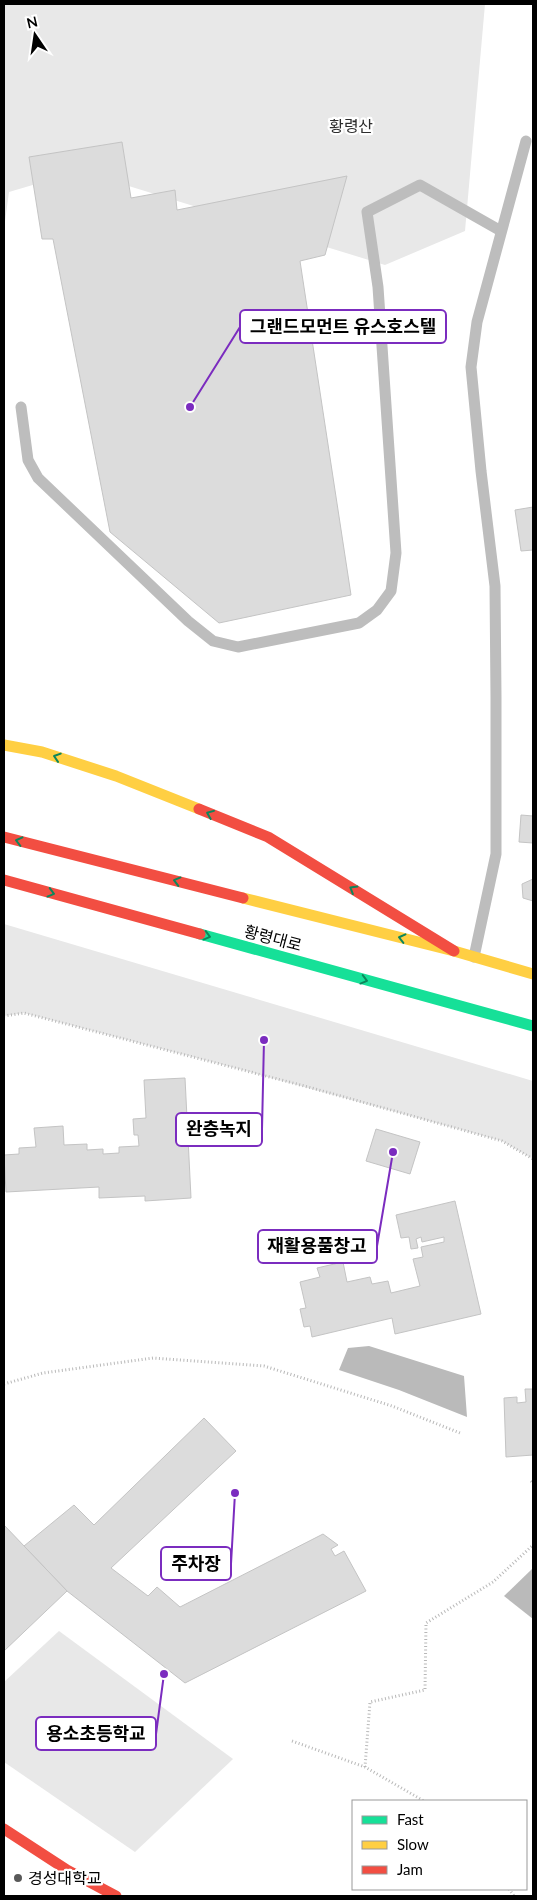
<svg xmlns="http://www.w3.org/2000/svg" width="537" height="1900" viewBox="0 0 537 1900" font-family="Lato,'Noto Sans KR',sans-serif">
  <rect width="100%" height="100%" fill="#fff"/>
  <!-- green -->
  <g fill="#e8e8e8">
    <polygon points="4,4 485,4 465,231 385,265 80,171 9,192 4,229"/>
    <polygon points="4,924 533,1081 533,1159 502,1141 235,1068 24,1013 4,1016"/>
    <polygon points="59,1631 233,1759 135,1852 4,1762 4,1682"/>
  </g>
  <!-- water -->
  <g fill="#bababa">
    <polygon points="369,1346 464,1376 467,1417 399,1390 339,1370 348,1348"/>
    <polygon points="533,1568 533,1619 504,1596"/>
  </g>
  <!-- building -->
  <g fill="#dcdcdc" stroke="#c4c4c4">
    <polygon points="122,142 131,198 175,190 177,210 347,176 325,255 300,261 351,595 219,623 110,532 53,239 42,239 29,157"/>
    <polygon points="533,507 533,550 521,551 515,510"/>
    <polygon points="521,815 533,816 533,843 519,842"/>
    <polygon points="533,879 533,901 523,898 522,884"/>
    <polygon points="185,1078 191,1198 145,1201 145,1196 99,1198 99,1187 6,1192 4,1155 19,1154 19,1148 36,1147 34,1128 63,1126 64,1145 87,1144 87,1150 103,1149 103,1154 119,1153 119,1147 139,1146 138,1135 134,1135 133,1119 146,1118 144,1080"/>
    <polygon points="376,1129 420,1142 410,1174 366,1161"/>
    <polygon points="455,1201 481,1314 395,1334 392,1318 312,1337 310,1326 304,1327 300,1309 306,1308 300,1282 320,1277 317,1268 343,1262 347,1282 370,1277 372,1284 388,1281 391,1293 420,1286 413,1259 423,1257 421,1247 444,1242 444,1237 422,1242 421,1237 416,1239 418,1248 411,1249 409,1237 401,1238 396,1215"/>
    <polygon points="525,1389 533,1389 533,1455 506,1457 504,1398 517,1397 517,1403 526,1402"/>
    <polygon points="204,1418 236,1451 111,1568 148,1596 157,1587 180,1607 323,1534 338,1545 331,1549 335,1556 344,1551 366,1591 185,1683 67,1591 24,1546 74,1505 94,1525"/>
    <polygon points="4,1525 67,1591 4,1651"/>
  </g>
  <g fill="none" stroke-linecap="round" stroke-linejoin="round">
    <!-- path -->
    <g stroke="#b8b8b8" stroke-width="3" stroke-dasharray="1 2.5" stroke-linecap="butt">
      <polyline points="4,1016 24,1013 308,1087 502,1141 533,1159"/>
      <polyline points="4,1384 43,1373 153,1358 264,1366 392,1406 460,1433"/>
      <polyline points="531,1481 533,1483"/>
      <polyline points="292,1741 365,1767 424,1801"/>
      <polyline points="365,1767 370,1702 425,1690 426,1623 493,1582 533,1545"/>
      <polyline points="509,1889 514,1896"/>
    </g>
    <!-- lane -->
    <g stroke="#bdbdbd" stroke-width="11">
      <polyline points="21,407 28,460 38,478 188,621 213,641 238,647 359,623 377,610 391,591 396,553 378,287 367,212 420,185 501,231"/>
      <polyline points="474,957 496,854 496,697 495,586 481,471 471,367 477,322 526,141"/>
    </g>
    <!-- fast -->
    <polyline stroke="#16e098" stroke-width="11" points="200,934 533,1026"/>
    <!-- slow -->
    <g stroke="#ffcf43" stroke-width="11">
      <polyline points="4,745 42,752 116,776 199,809"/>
      <polyline points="243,898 454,951 533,974"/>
    </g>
    <!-- jam -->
    <g stroke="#f24e42" stroke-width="11">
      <polyline points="199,809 268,837 454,951"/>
      <polyline points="4,837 243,898"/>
      <polyline points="4,880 200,934"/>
      <polyline points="4,1829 67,1870 116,1896"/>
    </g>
  </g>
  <!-- one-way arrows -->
  <defs><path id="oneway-chevron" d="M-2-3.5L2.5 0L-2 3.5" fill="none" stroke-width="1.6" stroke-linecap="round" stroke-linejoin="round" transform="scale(1.25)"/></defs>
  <g stroke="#0d865b">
    <use href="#oneway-chevron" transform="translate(57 757) rotate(-162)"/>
    <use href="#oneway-chevron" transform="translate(210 814) rotate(-158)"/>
    <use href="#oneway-chevron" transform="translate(19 841) rotate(-166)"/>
    <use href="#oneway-chevron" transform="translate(177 881) rotate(-165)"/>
    <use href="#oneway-chevron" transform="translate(353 889) rotate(-149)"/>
    <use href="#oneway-chevron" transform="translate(51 893) rotate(15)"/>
    <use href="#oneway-chevron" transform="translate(207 936) rotate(15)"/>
    <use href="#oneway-chevron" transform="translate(402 938) rotate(-166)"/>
    <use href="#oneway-chevron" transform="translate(364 980) rotate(15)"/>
  </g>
  <!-- markers -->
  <circle fill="#595959" stroke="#fff" stroke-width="2" cx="18" cy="1878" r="5"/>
  <g text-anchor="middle" stroke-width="4.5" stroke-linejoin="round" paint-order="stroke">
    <!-- park labels -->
    <g font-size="16" fill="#2d2d2d" stroke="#fff">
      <text x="351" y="132">황령산</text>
    </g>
    <!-- street labels -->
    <g font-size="16" fill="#000" stroke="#fff">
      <text transform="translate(273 938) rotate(15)" y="6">황령대로</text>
    </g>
    <!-- poi labels -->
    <g font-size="16" fill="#000" stroke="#fff" text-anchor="start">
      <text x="28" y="1884">경성대학교</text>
    </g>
  </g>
  <!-- callouts -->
  <path fill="none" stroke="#7b2cbf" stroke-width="2" d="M190 407L240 327M264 1040L262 1129M393 1152L377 1246M235 1493L231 1564M164 1674L156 1734"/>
  <g fill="#7b2cbf" stroke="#fff" stroke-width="2">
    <circle cx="190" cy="407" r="5"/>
    <circle cx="264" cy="1040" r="5"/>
    <circle cx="393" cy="1152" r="5"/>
    <circle cx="235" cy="1493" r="5"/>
    <circle cx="164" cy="1674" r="5"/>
  </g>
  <g fill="#fff" stroke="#7b2cbf" stroke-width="2">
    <rect x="240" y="310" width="206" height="33" rx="5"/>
    <rect x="176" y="1113" width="86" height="33" rx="5"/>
    <rect x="258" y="1230" width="119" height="33" rx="5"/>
    <rect x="161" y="1547" width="70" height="33" rx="5"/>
    <rect x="36" y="1717" width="120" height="33" rx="5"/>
  </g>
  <g font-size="18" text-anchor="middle" font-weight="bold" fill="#000">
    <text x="343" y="333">그랜드모먼트 유스호스텔</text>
    <text x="219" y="1135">완층녹지</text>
    <text x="317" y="1252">재활용품창고</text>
    <text x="196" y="1570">주차장</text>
    <text x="96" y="1740">용소초등학교</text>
  </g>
  <!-- border -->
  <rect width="537" height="1900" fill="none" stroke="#000000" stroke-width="10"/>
  <!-- legend -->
  <rect x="352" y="1800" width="175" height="90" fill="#ffffff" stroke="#999999"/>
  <rect x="362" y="1816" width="25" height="8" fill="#16e098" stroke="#999999"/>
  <text x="397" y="1825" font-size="15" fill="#000000">Fast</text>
  <rect x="362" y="1841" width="25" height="8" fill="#ffcf43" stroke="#999999"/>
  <text x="397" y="1850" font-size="15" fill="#000000">Slow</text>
  <rect x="362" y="1866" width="25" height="8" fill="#f24e42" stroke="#999999"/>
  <text x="397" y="1875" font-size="15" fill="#000000">Jam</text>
  <!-- north arrow -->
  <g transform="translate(35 35) rotate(347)" stroke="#ffffff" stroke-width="4" paint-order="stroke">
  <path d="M0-4L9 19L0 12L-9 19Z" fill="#000000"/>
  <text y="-8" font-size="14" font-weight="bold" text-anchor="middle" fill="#000000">N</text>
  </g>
</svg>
